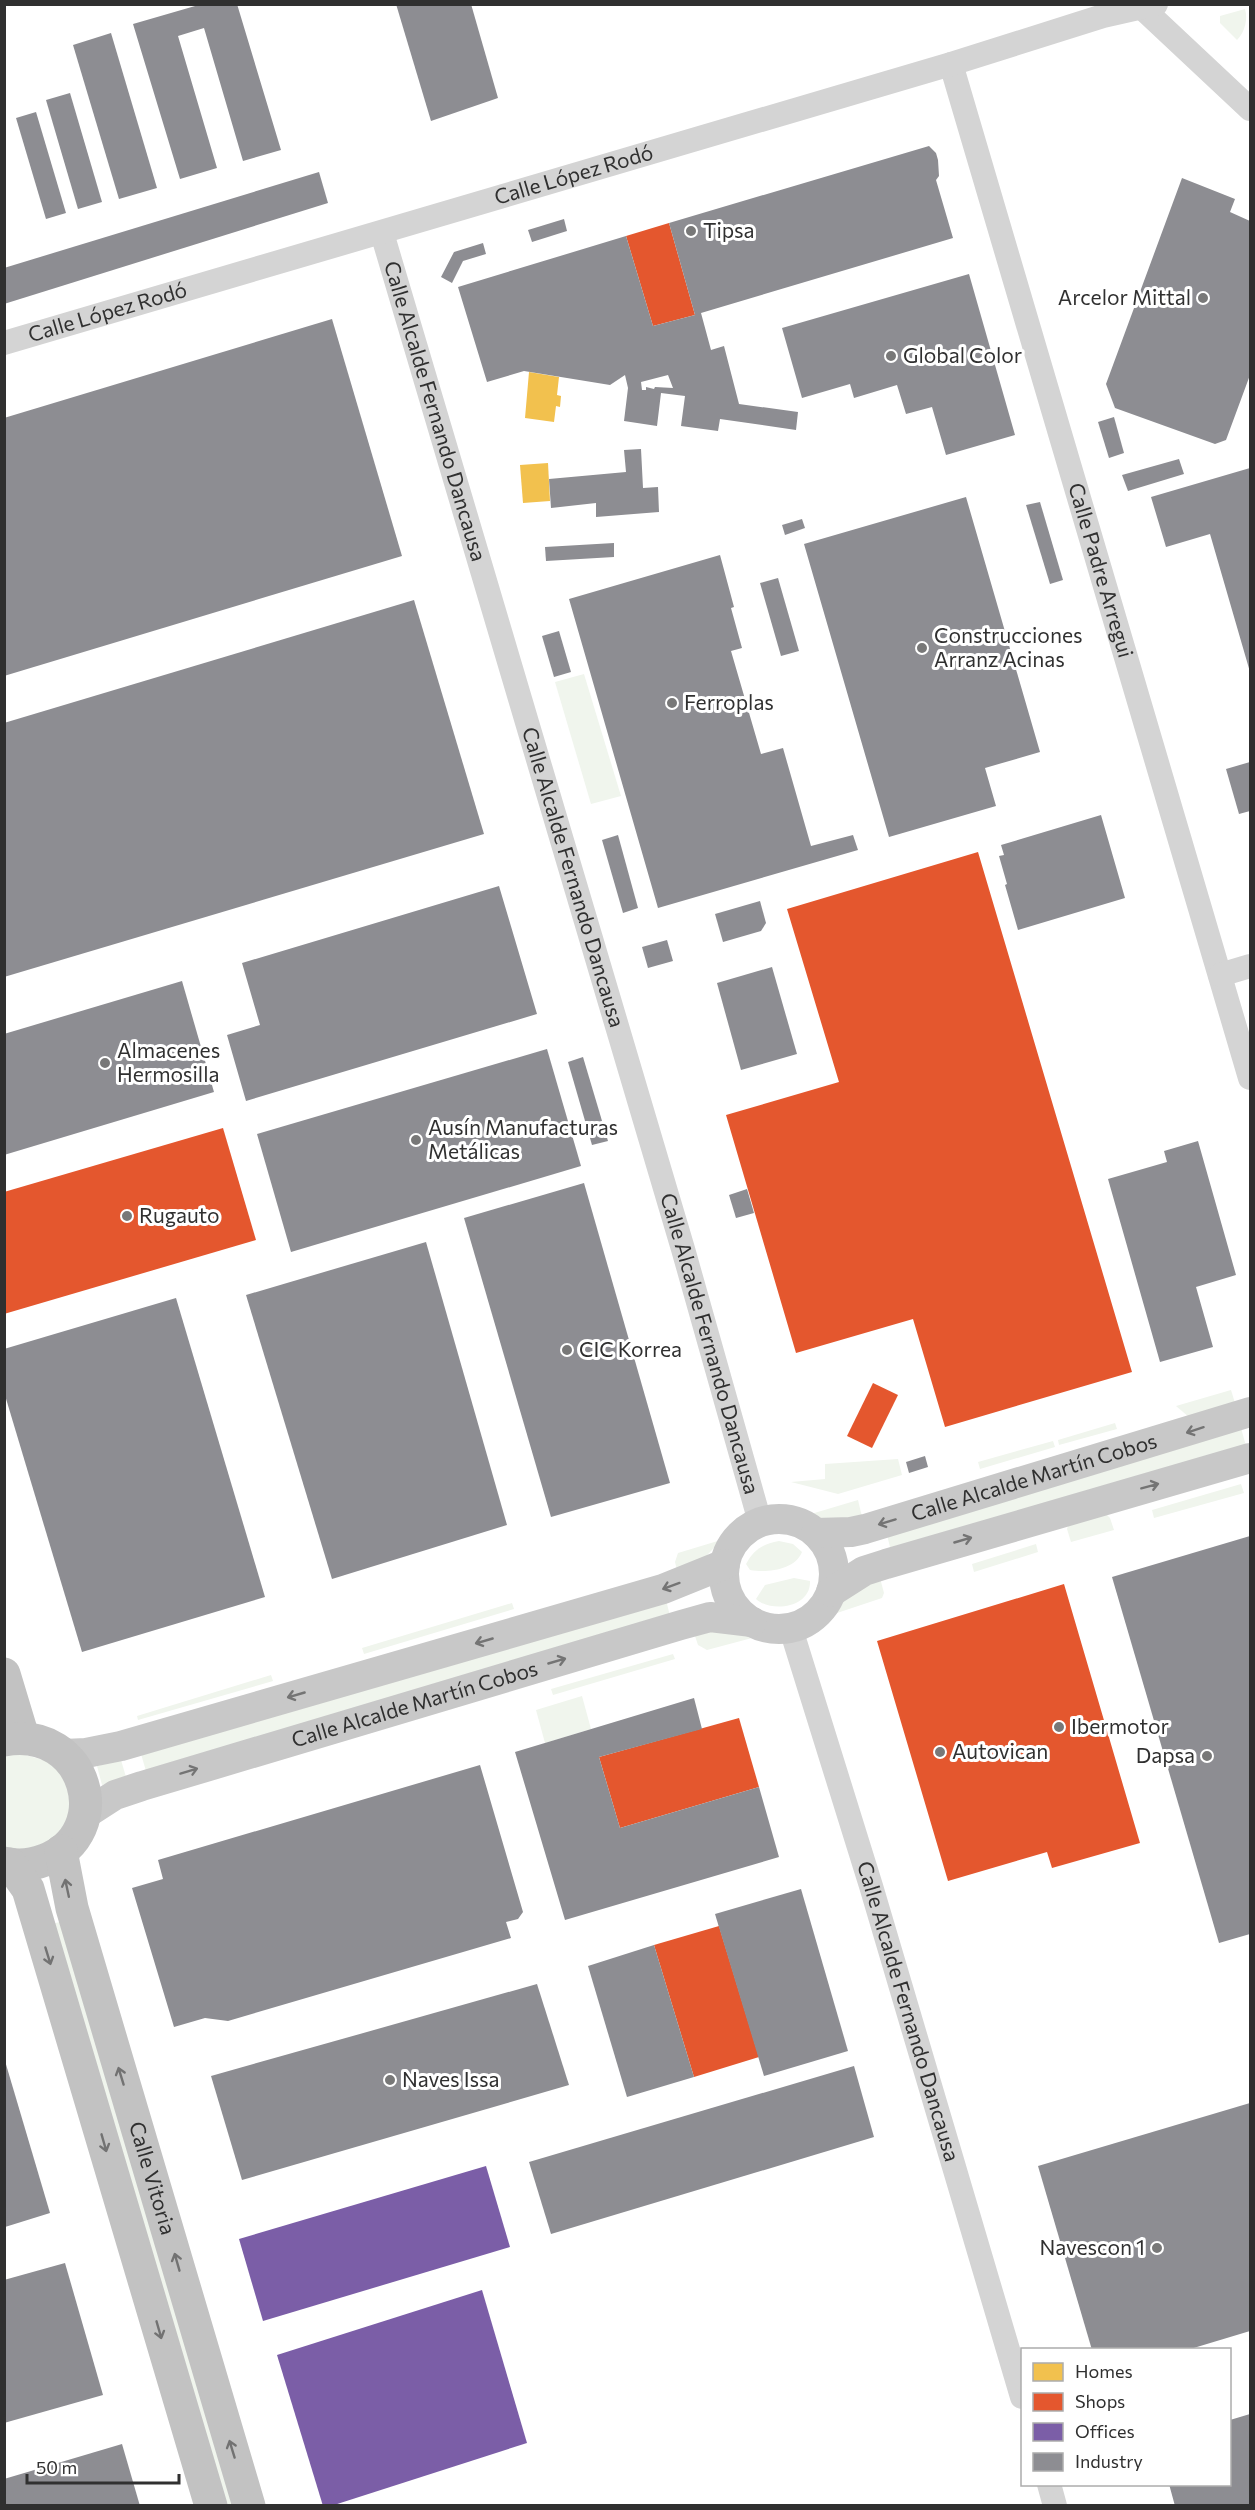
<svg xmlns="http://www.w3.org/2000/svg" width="1255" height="2510" viewBox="0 0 1255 2510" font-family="Commissioner,sans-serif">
  <rect width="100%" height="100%" fill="#fff"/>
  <!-- green -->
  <g fill="#f0f5ed">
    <path d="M 1245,9 C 1248,19 1245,32 1237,40 L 1220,23 L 1220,16 Z"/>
    <polygon points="584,674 621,796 591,804 555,682"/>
    <polygon points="1231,1390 1235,1403 1189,1417 1176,1406"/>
    <polygon points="1115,1423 1117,1429 1059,1445 1058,1440"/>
    <polygon points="1241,1428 1246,1446 891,1551 887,1535"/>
    <polygon points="1053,1441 1055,1447 980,1469 978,1462"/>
    <polygon points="898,1459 902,1475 838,1494 791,1482 825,1479 825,1464"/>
    <polygon points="1241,1484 1244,1493 1154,1518 1152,1510"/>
    <polygon points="858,1500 862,1517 826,1520 811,1514"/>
    <polygon points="1103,1511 1110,1518 1114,1530 1071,1542 1067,1529 1070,1520"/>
    <polygon points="721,1540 700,1563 678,1574 675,1562 678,1553"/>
    <path d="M 779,1541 L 793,1544 L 802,1552 C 795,1570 767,1573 750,1570 L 746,1564 C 754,1549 763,1544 779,1541 Z"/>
    <polygon points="1036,1544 1038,1552 974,1572 972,1564"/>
    <path d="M 794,1578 L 810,1581 C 811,1608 771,1613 756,1599 L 765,1585 Z"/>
    <path d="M 880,1578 L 884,1593 L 882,1598 L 831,1615 C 841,1596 861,1587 880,1578 Z"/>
    <polygon points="666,1600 670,1616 146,1771 141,1754"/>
    <polygon points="512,1603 514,1609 364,1654 362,1648"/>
    <polygon points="711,1628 742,1633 752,1638 707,1650 698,1645 694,1633"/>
    <polygon points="673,1654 675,1659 553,1695 551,1689"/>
    <polygon points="271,1675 273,1681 138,1720 137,1716"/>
    <polygon points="582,1696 591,1729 545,1743 536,1710"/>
    <polygon points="19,1753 50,1762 64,1778 70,1799 68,1818 58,1835 33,1850 5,1848 5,1756"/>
    <polygon points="121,1760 126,1777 102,1785 97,1766"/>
    <polygon points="63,1921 236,2505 224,2505 52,1924"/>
  </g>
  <!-- homes -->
  <g fill="#f2c14e">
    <polygon points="529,372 559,377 557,395 561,396 560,407 556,406 554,422 525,418"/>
    <polygon points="548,463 550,501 523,503 520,465"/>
  </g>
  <!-- shops -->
  <g fill="#e4572e">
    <polygon points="669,223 695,315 653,326 626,236"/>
    <polygon points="978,852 1132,1372 945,1427 913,1319 796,1353 726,1115 839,1082 787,909"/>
    <polygon points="223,1128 256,1240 4,1314 4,1192"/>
    <polygon points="873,1383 898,1395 872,1448 847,1436"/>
    <polygon points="1064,1584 1140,1843 1052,1868 1047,1852 948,1881 877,1641"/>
    <polygon points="739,1718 759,1787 620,1828 599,1757"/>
    <polygon points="719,1926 759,2057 694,2077 654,1945"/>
  </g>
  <!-- offices -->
  <g fill="#7b5ea7">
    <polygon points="486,2166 510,2247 263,2321 239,2239"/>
    <polygon points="482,2290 527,2443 331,2506 323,2506 277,2355"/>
  </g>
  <!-- industry -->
  <g fill="#8d8d92" fill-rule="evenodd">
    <polygon points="202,4 237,4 281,150 243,161 204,28 178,36 217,168 180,179 133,24"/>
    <polygon points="396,4 471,4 498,98 431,121"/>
    <polygon points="111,33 157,188 119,199 73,45"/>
    <polygon points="70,93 102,202 78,209 46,100"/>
    <polygon points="36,112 66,213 46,219 16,118"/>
    <path d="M 929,146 L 936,153 L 938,160 L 939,176 L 936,180 L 953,238 L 701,313 L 711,350 L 724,346 L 739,404 L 798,412 L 796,430 L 720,419 L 718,431 L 681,426 L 685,396 L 661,393 L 657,426 L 624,421 L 628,388 L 625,375 L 610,385 L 524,371 L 487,382 L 458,287 L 626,236 L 653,326 L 695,315 L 669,223 ZM 668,375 L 673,388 L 655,387 L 654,389 L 646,387 L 646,390 L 642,390 L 641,382 Z"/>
    <polygon points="319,172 328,203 4,304 4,268"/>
    <polygon points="1182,178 1235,199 1230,212 1250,221 1250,375 1226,440 1215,444 1115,408 1106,384"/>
    <polygon points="564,219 567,231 532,242 528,230"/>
    <polygon points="483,243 486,254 463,261 452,283 441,277 454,252"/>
    <polygon points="969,274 1015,435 946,455 932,407 906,414 897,385 854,398 850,384 802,398 782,328"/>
    <polygon points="332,319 402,556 4,676 4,418"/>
    <polygon points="1114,417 1124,453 1109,458 1098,422"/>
    <polygon points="641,449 643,488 658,487 659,512 596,517 596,503 551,508 549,479 626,472 624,450"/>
    <polygon points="1179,459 1184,474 1128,491 1122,475"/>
    <polygon points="1250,468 1250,672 1210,534 1166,547 1151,497"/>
    <polygon points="966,497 1040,752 985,768 996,806 889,837 804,544"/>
    <polygon points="1040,502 1063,580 1050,584 1026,505"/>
    <polygon points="802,519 805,528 785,535 782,525"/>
    <polygon points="614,543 614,557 546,561 545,547"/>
    <polygon points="720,555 734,607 731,608 742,648 731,651 761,754 783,748 811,846 853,835 858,850 658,908 569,599"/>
    <polygon points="778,578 799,651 781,656 760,583"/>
    <polygon points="414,600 484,834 4,977 4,723"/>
    <polygon points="559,631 571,672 554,677 542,636"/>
    <polygon points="1250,762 1250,811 1239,814 1226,769"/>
    <polygon points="1101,815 1125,898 1018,930 1005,885 1007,884 999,856 1004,855 1001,845"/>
    <polygon points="618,835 638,908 623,913 602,840"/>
    <polygon points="499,886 537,1014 246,1101 227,1035 260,1025 242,963"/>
    <polygon points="760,901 766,923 761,931 723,942 715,914"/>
    <polygon points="667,940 673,961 648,968 642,947"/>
    <polygon points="772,967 797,1054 741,1070 717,983"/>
    <polygon points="182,981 214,1092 4,1155 4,1034"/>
    <polygon points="547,1049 581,1166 291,1252 257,1134"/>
    <polygon points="583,1057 608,1141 592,1145 568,1062"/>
    <polygon points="1198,1141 1236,1275 1196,1287 1213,1347 1160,1362 1108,1179 1167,1162 1164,1151"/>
    <polygon points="584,1183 670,1483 551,1517 464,1218"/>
    <polygon points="747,1189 754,1213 736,1218 729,1195"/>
    <polygon points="426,1242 507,1525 332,1579 246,1295"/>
    <polygon points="176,1298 265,1597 82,1652 4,1392 4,1349"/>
    <polygon points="925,1456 928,1467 909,1473 906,1462"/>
    <polygon points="1250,1536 1250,1934 1219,1943 1112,1577"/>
    <polygon points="694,1698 702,1729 599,1757 620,1828 759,1787 779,1857 565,1920 515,1752"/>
    <polygon points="480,1765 523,1912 518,1919 506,1922 511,1938 228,2021 205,2018 174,2027 132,1888 163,1879 158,1860"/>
    <polygon points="801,1889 848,2051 764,2076 715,1914"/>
    <polygon points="654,1945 694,2077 627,2097 588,1966"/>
    <polygon points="537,1984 569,2085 242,2180 211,2076"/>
    <polygon points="5,2061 50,2213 5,2227"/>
    <polygon points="854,2066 874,2137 551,2234 529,2162"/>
    <polygon points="1250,2103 1250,2331 1187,2350 1092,2350 1038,2166"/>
    <polygon points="65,2263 103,2395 4,2423 4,2280"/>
    <polygon points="1250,2414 1250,2506 1175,2506 1169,2484 1230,2484 1230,2420"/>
    <polygon points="122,2444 140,2506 4,2506 4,2479"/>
  </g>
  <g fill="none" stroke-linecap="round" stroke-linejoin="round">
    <!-- minor -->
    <g stroke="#d4d4d4" stroke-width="24">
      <polyline points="1138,4 1250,109"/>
      <path id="s1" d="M 951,64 L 1250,1078"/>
      <path id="s2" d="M 382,233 L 683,1249 L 760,1522"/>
      <path id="s3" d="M 4,343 L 951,64 L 1103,16 L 1156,4"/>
      <polyline points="1220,975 1250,966"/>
      <path id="s4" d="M 791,1629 L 871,1886 L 1022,2397"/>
      <polyline points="1049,2484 1055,2506"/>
    </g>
    <!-- major -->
    <g stroke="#c8c8c8" stroke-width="30">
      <circle cx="779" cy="1574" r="55"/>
      <path id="s5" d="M 816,1533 L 851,1532 L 865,1529 L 1250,1412"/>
      <polyline points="831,1592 864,1571 886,1564 1250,1458"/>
      <polyline points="64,1754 86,1753 121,1746 663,1589 725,1564"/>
      <path id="s6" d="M 84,1815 L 115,1795 L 142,1786 L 681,1625 L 710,1617 L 752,1622"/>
    </g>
    <!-- highway -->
    <g stroke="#c2c2c2" stroke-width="33">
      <polyline points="4,1674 23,1737"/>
      <path d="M 4,1740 C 88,1725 116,1833 45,1860 C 32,1865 18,1867 4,1863"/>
      <path id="s7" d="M 61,1851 L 72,1908 L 249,2506"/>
      <polyline points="10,1864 28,1889 211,2506"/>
    </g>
  </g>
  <!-- one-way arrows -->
  <defs><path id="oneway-shaft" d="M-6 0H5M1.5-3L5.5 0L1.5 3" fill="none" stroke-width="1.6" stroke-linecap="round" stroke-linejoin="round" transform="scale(1.5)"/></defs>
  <g stroke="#747474">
    <use href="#oneway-shaft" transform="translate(1195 1430) rotate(162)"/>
    <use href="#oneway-shaft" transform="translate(1150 1486) rotate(-15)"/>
    <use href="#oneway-shaft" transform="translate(887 1522) rotate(163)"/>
    <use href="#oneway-shaft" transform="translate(963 1540) rotate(-16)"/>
    <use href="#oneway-shaft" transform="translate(671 1586) rotate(160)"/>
    <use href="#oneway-shaft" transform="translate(484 1641) rotate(164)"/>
    <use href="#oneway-shaft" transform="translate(557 1661) rotate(-16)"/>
    <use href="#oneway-shaft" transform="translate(296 1695) rotate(164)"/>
    <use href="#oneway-shaft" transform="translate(189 1771) rotate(-17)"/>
  </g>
  <g stroke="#727272">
    <use href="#oneway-shaft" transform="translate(67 1888) rotate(-102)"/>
    <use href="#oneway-shaft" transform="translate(48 1956) rotate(73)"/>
    <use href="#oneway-shaft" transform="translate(121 2076) rotate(-107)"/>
    <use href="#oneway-shaft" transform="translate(104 2143) rotate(74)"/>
    <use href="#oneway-shaft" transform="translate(177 2262) rotate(-106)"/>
    <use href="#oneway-shaft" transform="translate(159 2330) rotate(74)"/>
    <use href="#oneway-shaft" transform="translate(232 2449) rotate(-107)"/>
  </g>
  <!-- markers -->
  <g fill="#787878" stroke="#fff" stroke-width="2">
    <circle cx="691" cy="231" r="6"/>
    <circle cx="1203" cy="298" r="6"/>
    <circle cx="891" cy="356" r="6"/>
    <circle cx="922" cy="648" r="6"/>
    <circle cx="672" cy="703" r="6"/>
    <circle cx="105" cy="1063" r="6"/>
    <circle cx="416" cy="1140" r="6"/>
    <circle cx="127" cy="1216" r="6"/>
    <circle cx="567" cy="1350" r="6"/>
    <circle cx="1059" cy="1727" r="6"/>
    <circle cx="940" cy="1752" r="6"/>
    <circle cx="1207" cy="1756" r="6"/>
    <circle cx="390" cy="2080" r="6"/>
    <circle cx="1157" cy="2248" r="6"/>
  </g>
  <g text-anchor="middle" stroke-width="6" stroke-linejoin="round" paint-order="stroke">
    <!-- street labels -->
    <g font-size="21" fill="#303030" stroke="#fff">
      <text dy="7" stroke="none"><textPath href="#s3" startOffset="594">Calle López Rodó</textPath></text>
      <text dy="7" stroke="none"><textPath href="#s3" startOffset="108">Calle López Rodó</textPath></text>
      <text dy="7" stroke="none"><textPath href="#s2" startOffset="186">Calle Alcalde Fernando Dancausa</textPath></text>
      <text dy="7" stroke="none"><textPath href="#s1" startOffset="528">Calle Padre Arregui</textPath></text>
      <text dy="7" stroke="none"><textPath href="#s2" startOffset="672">Calle Alcalde Fernando Dancausa</textPath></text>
      <text dy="7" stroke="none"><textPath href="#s2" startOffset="1158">Calle Alcalde Fernando Dancausa</textPath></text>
      <text dy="7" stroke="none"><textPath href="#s5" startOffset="226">Calle Alcalde Martín Cobos</textPath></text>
      <text dy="7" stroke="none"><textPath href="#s6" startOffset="350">Calle Alcalde Martín Cobos</textPath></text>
      <text dy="7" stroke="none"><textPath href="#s4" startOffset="400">Calle Alcalde Fernando Dancausa</textPath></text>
      <text dy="7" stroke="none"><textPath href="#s7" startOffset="340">Calle Vitoria</textPath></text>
    </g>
    <!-- poi labels -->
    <g font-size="21" fill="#303030" stroke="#fff" text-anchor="start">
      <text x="703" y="238">Tipsa</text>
      <text x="1191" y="305" text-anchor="end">Arcelor Mittal</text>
      <text x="903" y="363">Global Color</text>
      <text x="934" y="643">Construcciones<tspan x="934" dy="24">Arranz Acinas</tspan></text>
      <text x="684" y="710">Ferroplas</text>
      <text x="117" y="1058">Almacenes<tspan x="117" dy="24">Hermosilla</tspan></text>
      <text x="428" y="1135">Ausín Manufacturas<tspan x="428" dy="24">Metálicas</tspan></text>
      <text x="139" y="1223">Rugauto</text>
      <text x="579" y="1357">CIC Korrea</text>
      <text x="1071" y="1734">Ibermotor</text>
      <text x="952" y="1759">Autovican</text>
      <text x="1195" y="1763" text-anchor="end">Dapsa</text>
      <text x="402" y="2087">Naves Issa</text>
      <text x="1145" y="2255" text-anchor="end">Navescon 1</text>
    </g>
  </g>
  <!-- border -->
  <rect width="1255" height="2510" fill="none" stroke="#303030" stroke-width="12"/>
  <!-- legend -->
  <rect x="1021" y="2348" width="210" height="138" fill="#ffffff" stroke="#acacac" stroke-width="1.5"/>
  <rect x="1033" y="2363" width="30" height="18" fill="#f2c14e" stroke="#acacac" stroke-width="1.5"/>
  <text x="1075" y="2378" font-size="18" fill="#303030">Homes</text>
  <rect x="1033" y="2393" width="30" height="18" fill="#e4572e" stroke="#acacac" stroke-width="1.5"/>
  <text x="1075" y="2408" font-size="18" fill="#303030">Shops</text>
  <rect x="1033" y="2423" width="30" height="18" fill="#7b5ea7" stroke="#acacac" stroke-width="1.5"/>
  <text x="1075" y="2438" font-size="18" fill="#303030">Offices</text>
  <rect x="1033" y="2453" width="30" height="18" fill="#8d8d92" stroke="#acacac" stroke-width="1.5"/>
  <text x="1075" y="2468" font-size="18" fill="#303030">Industry</text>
  <!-- scale -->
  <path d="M27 2474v9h152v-9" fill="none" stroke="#303030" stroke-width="3"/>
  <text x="36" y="2474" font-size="18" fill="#303030" stroke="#ffffff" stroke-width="4.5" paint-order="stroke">50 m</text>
</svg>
